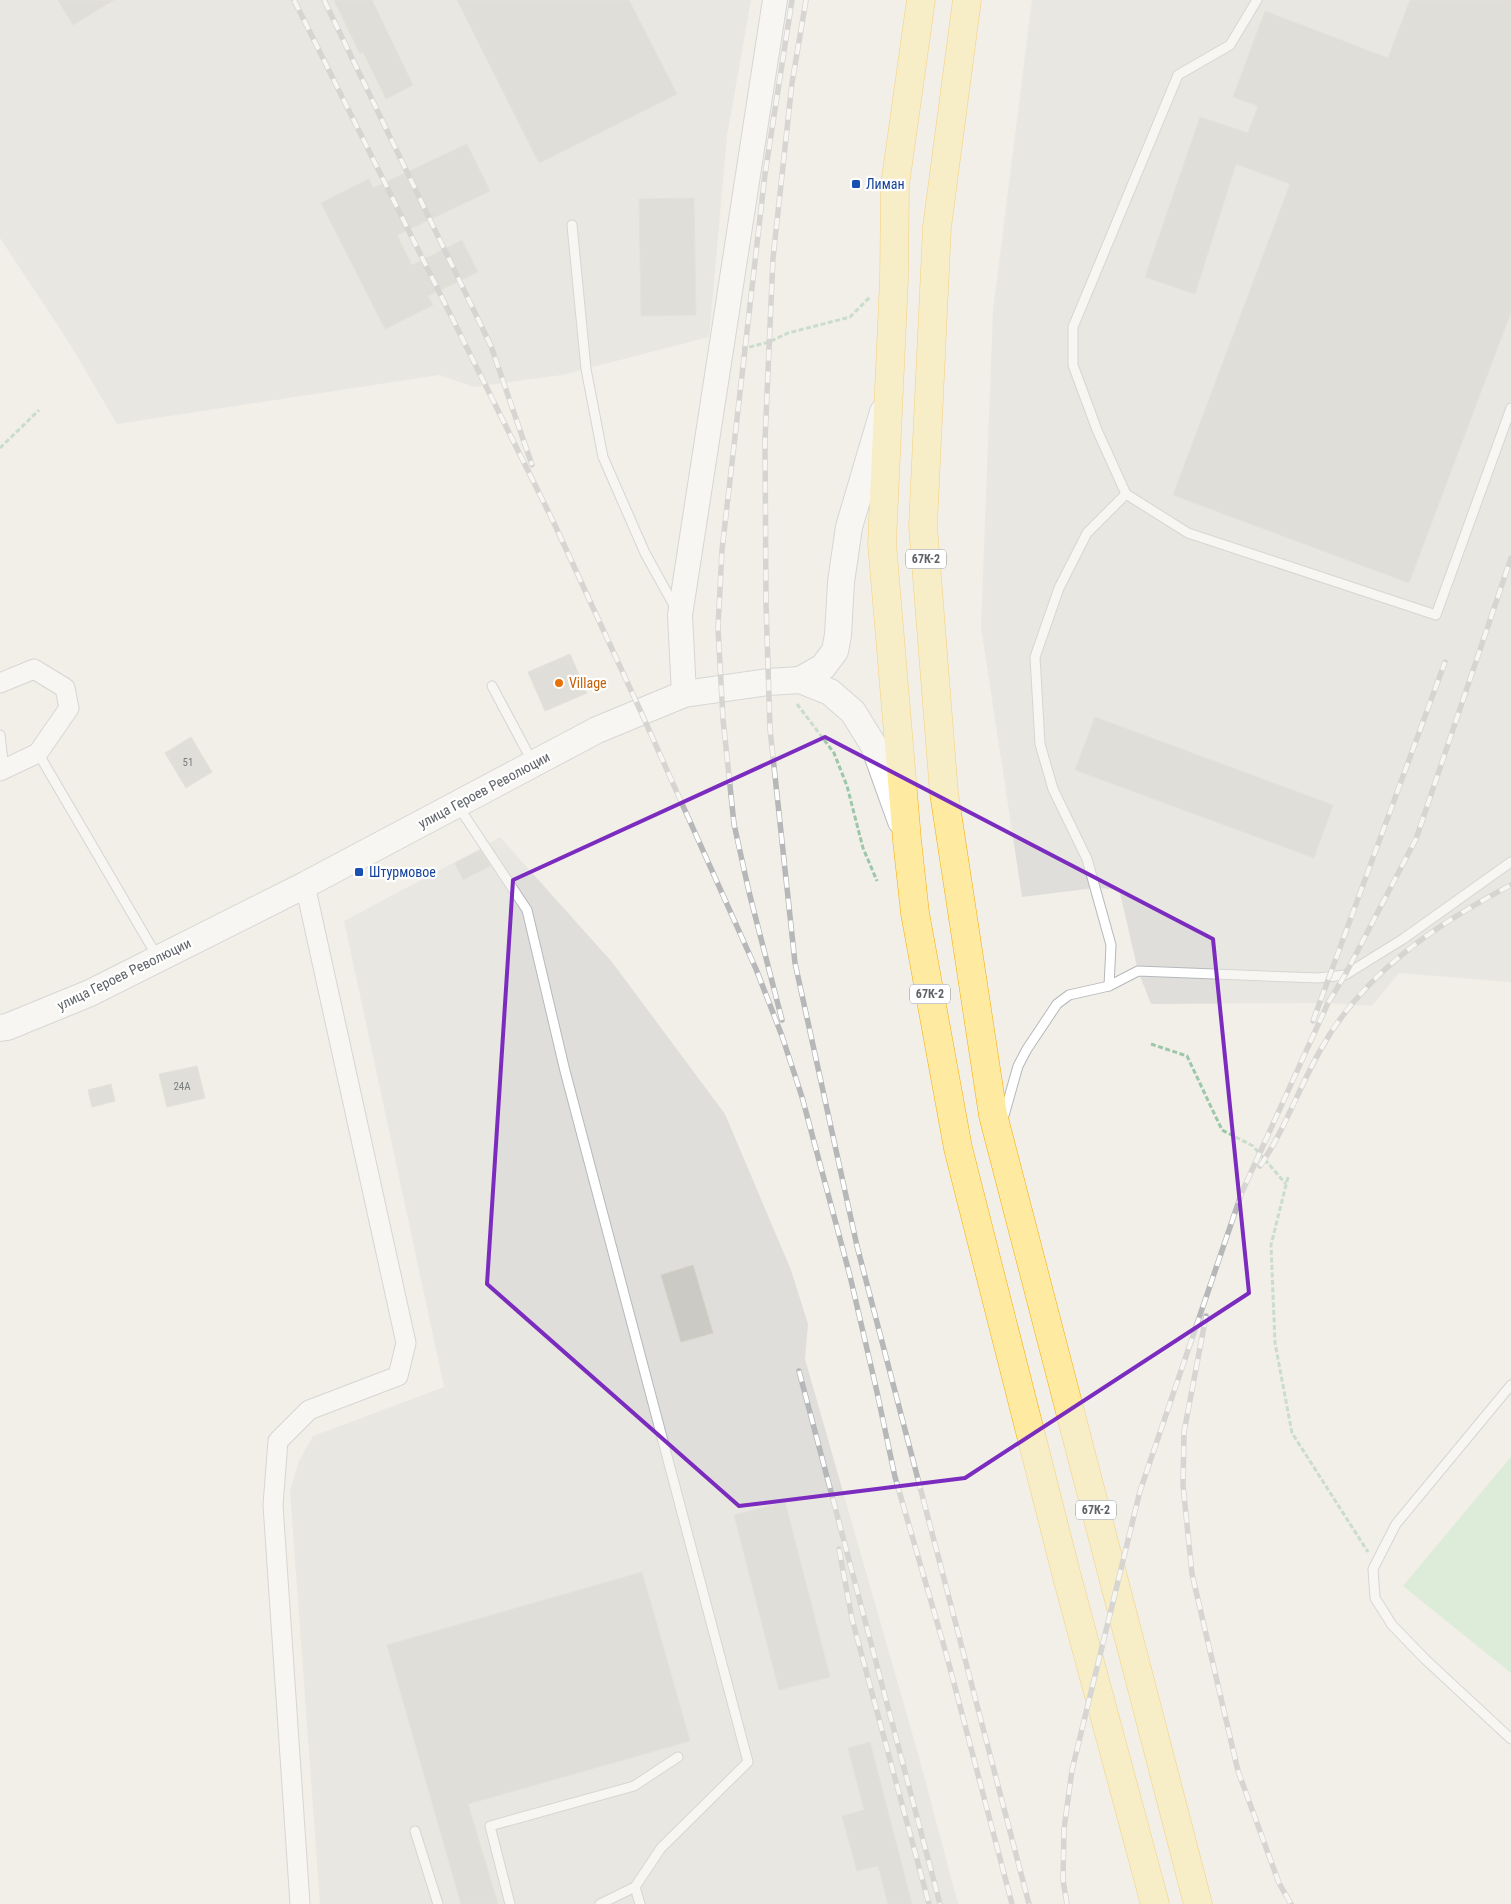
<svg xmlns="http://www.w3.org/2000/svg" width="1511" height="1904" viewBox="0 0 1511 1904" font-family="'Roboto Condensed',sans-serif">
  <rect width="100%" height="100%" fill="#f1efe8"/>
  <!-- industrial -->
  <g fill="#e0deda">
    <polygon points="0,0 751,0 727,136 709,337 562,375 474,387 439,375 117,424 68,341 0,238"/>
    <polygon points="1032,0 1511,0 1511,982 1399,973 1372,1006 1328,1003 1151,1004 1138,971 1119,889 1095,888 1022,897 981,627 993,311"/>
    <polygon points="500,837 612,962 725,1114 791,1270 808,1324 805,1359 919,1757 958,1904 320,1904 290,1490 299,1461 313,1436 444,1387 344,921 485,846"/>
  </g>
  <!-- green -->
  <polygon fill="#c5e8c5" points="1511,1457 1511,1673 1403,1586"/>
  <!-- building -->
  <g fill="#cccac5" stroke="#d6d1c6">
    <polygon points="58,0 114,0 73,25"/>
    <polygon points="334,0 372,0 413,85 386,99 363,52 360,54"/>
    <polygon points="457,0 629,0 677,94 539,163"/>
    <polygon points="1410,0 1511,0 1511,312 1409,583 1173,495 1290,184 1236,164 1195,294 1145,277 1200,117 1248,133 1258,106 1233,97 1265,11 1388,58"/>
    <polygon points="467,144 490,191 397,235 412,265 462,240 478,272 428,296 433,305 385,329 321,203 369,179 373,188"/>
    <polygon points="694,198 696,315 641,316 639,199"/>
    <polygon points="570,654 587,693 545,711 528,672"/>
    <polygon points="1095,717 1333,805 1314,858 1075,770"/>
    <polygon points="191,737 212,772 186,788 165,753"/>
    <polygon points="480,850 490,866 463,880 455,863"/>
    <polygon points="197,1066 205,1098 167,1107 159,1074"/>
    <polygon points="111,1084 115,1101 92,1107 88,1090"/>
    <polygon points="693,1265 713,1333 681,1342 661,1275"/>
    <polygon points="785,1502 830,1677 779,1690 734,1515"/>
    <polygon points="642,1572 690,1741 468,1804 498,1904 461,1904 387,1645"/>
    <polygon points="870,1742 912,1904 888,1904 878,1866 857,1871 842,1816 864,1810 848,1748"/>
  </g>
  <g fill="none" stroke-linecap="round" stroke-linejoin="round">
    <defs>
      <g id="service">
        <polyline points="572,225 586,369 603,457 645,553 676,609"/>
        <polyline points="1126,494 1097,430 1073,365 1073,327 1178,75 1230,45 1257,0"/>
        <polyline points="492,686 532,761"/>
        <polyline points="0,735 4,769"/>
        <polyline points="38,753 158,958"/>
        <polyline points="458,806 527,910 565,1071 748,1762 661,1848 635,1887 600,1904"/>
        <polyline points="1109,986 1111,945 1087,859 1053,789 1040,744 1035,657 1059,588 1087,533 1126,494 1188,533 1436,615 1511,408"/>
        <polyline points="1003,1119 1018,1066 1027,1049 1057,1004 1069,995 1109,986 1138,971 1318,978 1345,975 1403,939 1511,862"/>
        <polyline points="1511,1385 1396,1524 1373,1569 1375,1598 1392,1625 1426,1660 1511,1739"/>
        <polyline points="415,1831 438,1904"/>
        <polyline points="635,1887 640,1904"/>
        <polyline points="510,1904 490,1826 634,1786 678,1757"/>
      </g>
      <g id="minor">
        <polyline points="0,683 34,669 65,688 69,708 38,753 0,771"/>
        <polyline points="300,1904 273,1505 278,1441 309,1410 398,1376 406,1343 305,885"/>
      </g>
      <polyline id="tertiary" points="684,694 680,615 775,0"/>
      <g id="secondary">
        <polyline points="800,680 823,667 835,651 838,635 841,582 849,527 883,412"/>
        <polyline points="0,1028 7,1027 90,993 305,885 597,730 684,694 768,682 800,680 830,692 853,712 874,746 901,821"/>
      </g>
      <g id="trunk">
        <polyline points="921,0 895,185 894,279 882,543 907,840 915,913 958,1148 1066,1573 1155,1904"/>
        <polyline points="967,0 937,227 923,526 944,793 993,1115 1198,1904"/>
      </g>
    </defs>
    <!-- service casing -->
    <use href="#service" stroke="#b5b8bc" stroke-width="11"/>
    <!-- minor casing -->
    <use href="#minor" stroke="#b5b8bc" stroke-width="21"/>
    <!-- tertiary casing -->
    <use href="#tertiary" stroke="#b5b8bc" stroke-width="26"/>
    <!-- secondary casing -->
    <use href="#secondary" stroke="#b6babf" stroke-width="28"/>
    <!-- trunk casing -->
    <use href="#trunk" stroke="#f9ab00" stroke-width="29"/>
    <!-- path -->
    <g stroke="#9cc7a9" stroke-width="3" stroke-dasharray="5 2.5" stroke-linecap="butt">
      <polyline points="742,349 769,342 788,333 850,317 870,297"/>
      <polyline points="0,448 39,410"/>
      <polyline points="797,704 834,753 847,786 863,848 877,881"/>
      <polyline points="1151,1044 1187,1056 1222,1130 1253,1146 1286,1184"/>
      <polyline points="1288,1177 1271,1245 1275,1343 1292,1433 1368,1552"/>
    </g>
    <!-- service -->
    <use href="#service" stroke="#fff" stroke-width="9"/>
    <!-- minor -->
    <use href="#minor" stroke="#fff" stroke-width="19"/>
    <!-- tertiary -->
    <use href="#tertiary" stroke="#fff" stroke-width="24"/>
    <!-- secondary -->
    <use href="#secondary" stroke="#fff" stroke-width="26"/>
    <!-- trunk -->
    <use href="#trunk" stroke="#feeaa1" stroke-width="28"/>
    <defs>
      <g id="rail">
        <polyline points="294,0 554,523 641,712 756,969 782,1036 802,1097 850,1276 877,1392 895,1477 946,1653 1012,1904"/>
        <polyline points="324,0 491,346 532,465"/>
        <polyline points="806,0 792,83 773,258 765,440 766,603 770,729 795,963 857,1246 1029,1904"/>
        <polyline points="782,1020 749,892 734,824 723,719 718,628 722,550 765,174 792,0"/>
        <polyline points="1313,1021 1445,662"/>
        <path d="M 1260,1166 C 1285,1130 1299,1087 1321,1049 C 1363,973 1437,924 1511,885"/>
        <polyline points="1206,1316 1184,1432 1183,1485 1192,1574 1238,1771 1279,1883 1291,1904"/>
        <polyline points="799,1371 940,1904"/>
        <polyline points="839,1549 852,1619 929,1904"/>
        <polyline points="1067,1904 1063,1880 1064,1829 1072,1770 1140,1491 1242,1192 1328,1003 1345,975 1416,839 1511,558"/>
      </g>
    </defs>
    <!-- rail casing -->
    <use href="#rail" stroke="#b6b7b8" stroke-width="5.5"/>
    <!-- rail -->
    <use href="#rail" stroke="#fff" stroke-width="4" stroke-dasharray="11" stroke-linecap="butt"/>
  </g>
  <!-- marked area -->
  <path d="M0 0H1511V1904H0ZM 825,737 L 1213,939 L 1249,1293 L 965,1478 L 739,1506 L 487,1284 L 513,880 Z" fill="#f1efe8" fill-opacity=".55" fill-rule="evenodd"/>
  <path fill="none" stroke="#7b2cbf" stroke-width="4" stroke-linejoin="round" d="M 825,737 L 1213,939 L 1249,1293 L 965,1478 L 739,1506 L 487,1284 L 513,880 Z"/>
  <!-- markers -->
  <g fill="#1a4fb4" stroke="#fff" stroke-width="2">
    <rect x="851" y="179" width="10" height="10" rx="2.5"/>
    <rect x="354" y="867" width="10" height="10" rx="2.5"/>
  </g>
  <circle fill="#e8710a" stroke="#fff" stroke-width="2" cx="559" cy="683" r="5"/>
  <g text-anchor="middle" stroke-width="4.5" stroke-linejoin="round" paint-order="stroke">
    <!-- number labels -->
    <g font-size="11" fill="#7a7d7f">
      <text x="188" y="766">51</text>
      <text x="182" y="1090">24А</text>
    </g>
    <!-- shield labels -->
    <g fill="#fff" stroke="#8f9295" stroke-width="1">
      <rect x="906" y="549.5" width="40" height="19" rx="4"/>
      <rect x="910" y="984.5" width="40" height="19" rx="4"/>
      <rect x="1076" y="1500.5" width="40" height="19" rx="4"/>
    </g>
    <g font-size="12" font-weight="bold" fill="#5f6368">
      <text x="926" y="563">67К-2</text>
      <text x="930" y="998">67К-2</text>
      <text x="1096" y="1514">67К-2</text>
    </g>
    <!-- transit labels -->
    <g font-size="14" fill="#164399" stroke="#fff" text-anchor="start">
      <text x="866" y="189">Лиман</text>
      <text x="369" y="877">Штурмовое</text>
    </g>
    <!-- food labels -->
    <g font-size="14" fill="#c56008" stroke="#fff" text-anchor="start">
      <text x="569" y="688">Village</text>
    </g>
    <!-- street labels -->
    <g font-size="14" fill="#5f6368" stroke="#fff">
      <text transform="translate(484 790) rotate(-28)" y="5">улица Героев Революции</text>
      <text transform="translate(124 974) rotate(-26)" y="5">улица Героев Революции</text>
    </g>
  </g>
</svg>
